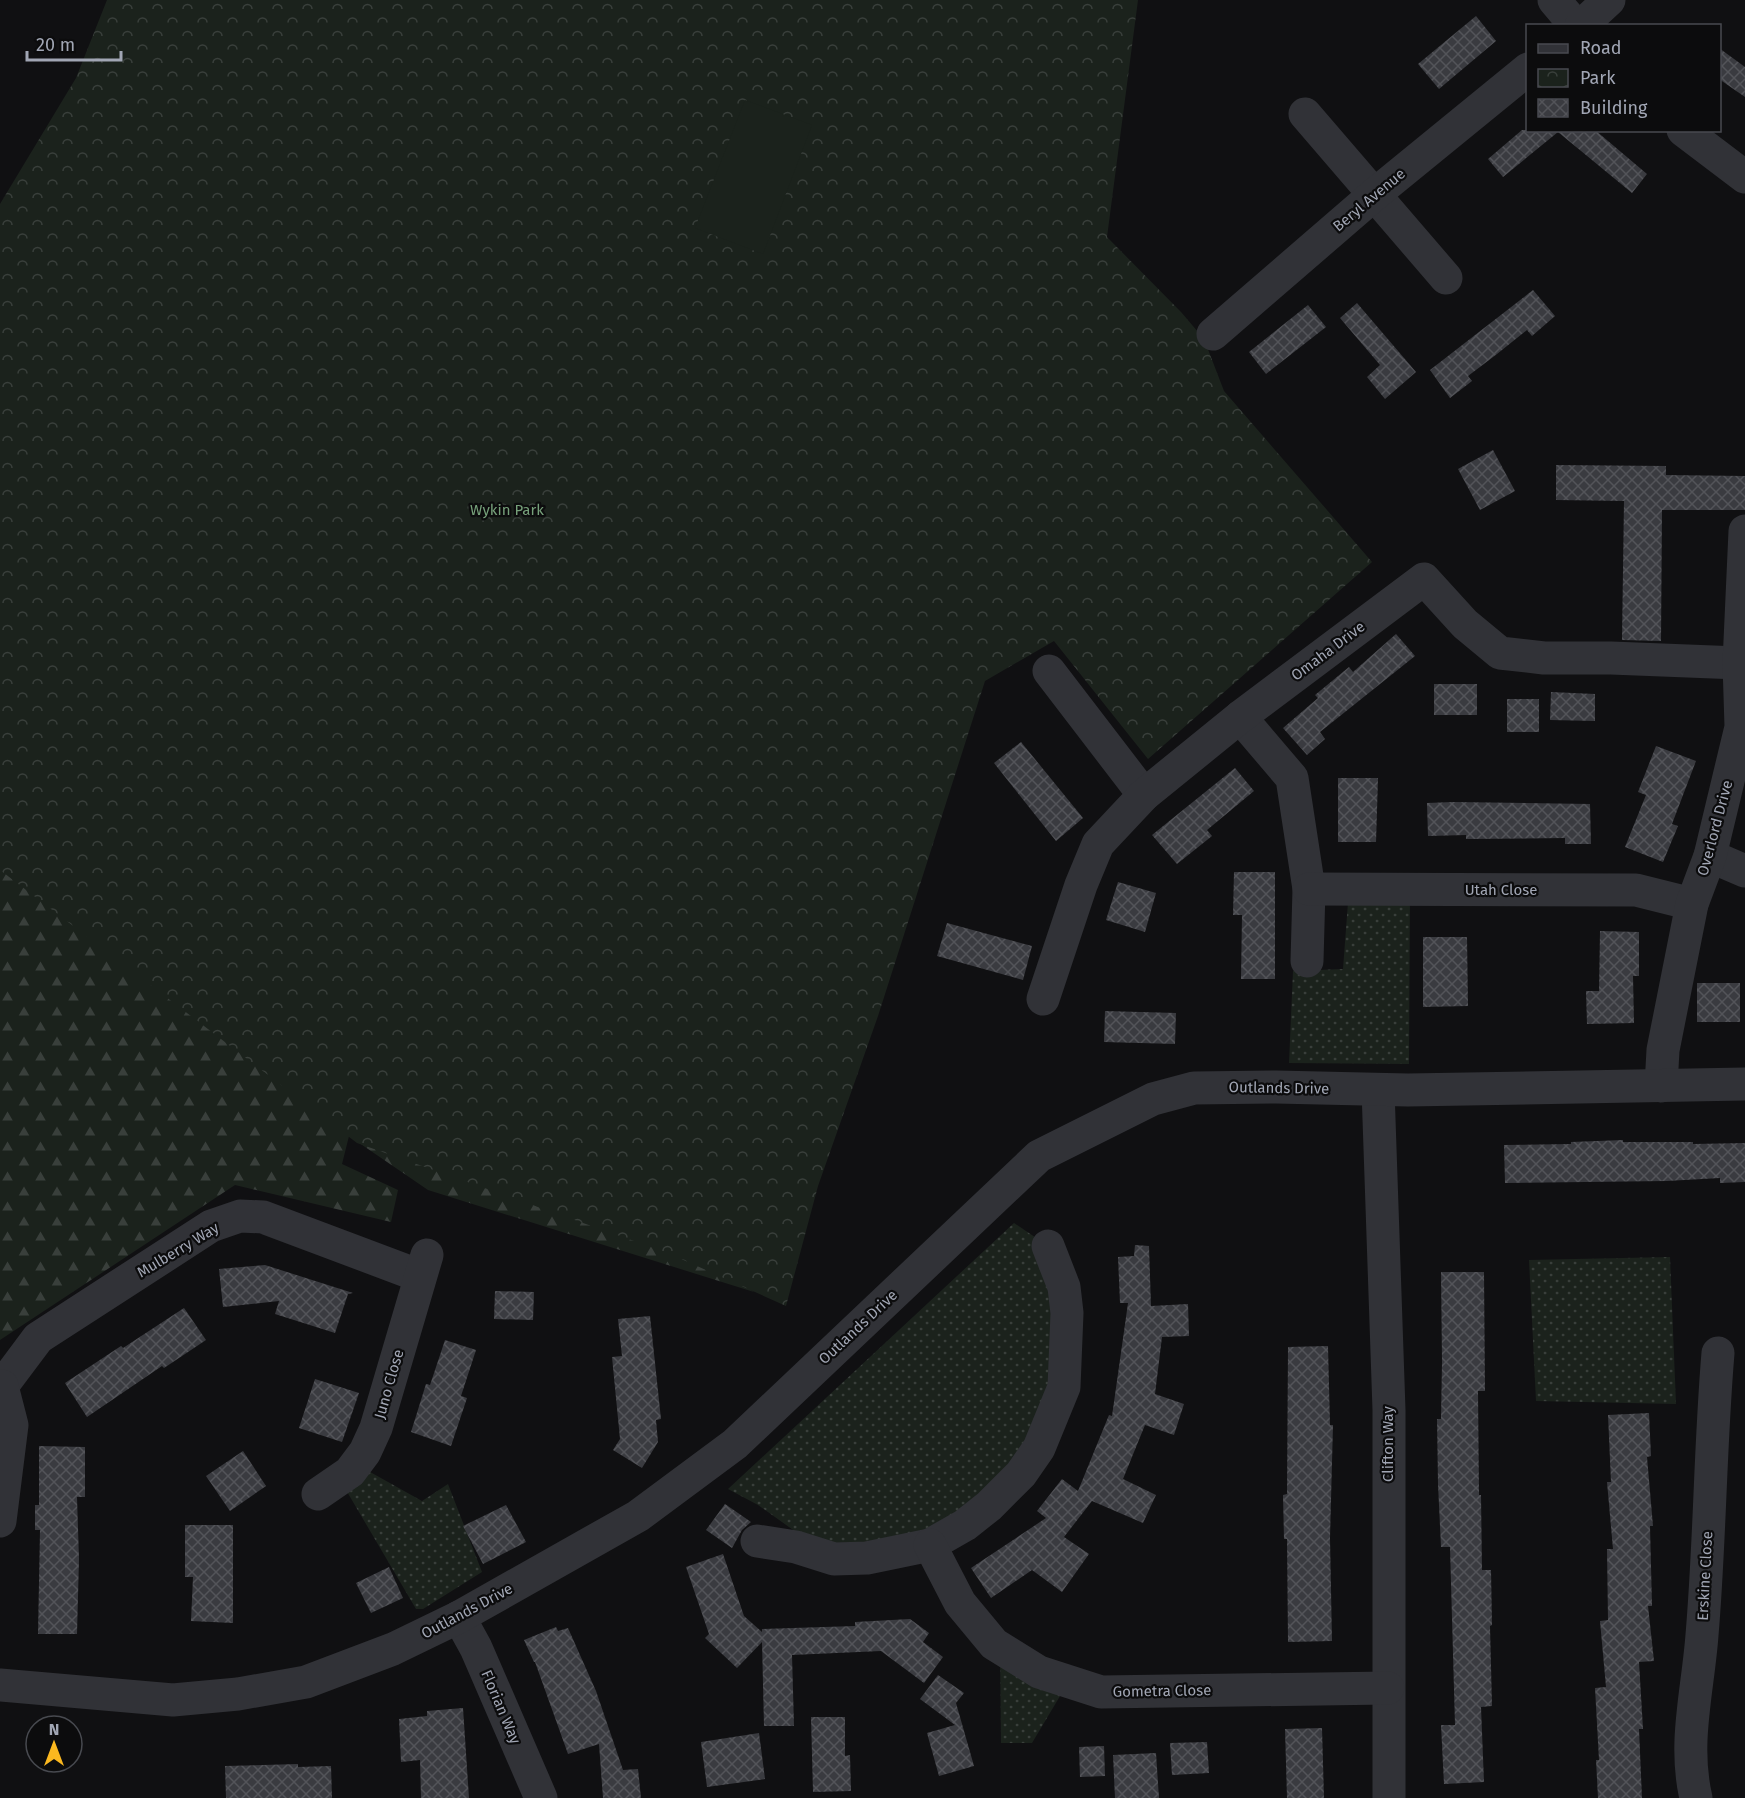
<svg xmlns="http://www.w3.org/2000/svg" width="1745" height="1798" viewBox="0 0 1745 1798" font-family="'Fira Sans',sans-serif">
  <defs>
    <pattern id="grass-dots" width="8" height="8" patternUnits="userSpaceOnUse" patternTransform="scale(1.5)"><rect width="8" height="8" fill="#1b221c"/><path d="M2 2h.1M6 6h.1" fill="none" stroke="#393f3b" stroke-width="1.8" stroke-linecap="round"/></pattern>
    <pattern id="forest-firs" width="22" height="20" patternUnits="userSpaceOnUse" patternTransform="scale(1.5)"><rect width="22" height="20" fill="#1b221c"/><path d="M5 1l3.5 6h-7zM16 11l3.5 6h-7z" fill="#393f3b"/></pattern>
    <pattern id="park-crowns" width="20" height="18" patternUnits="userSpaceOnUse" patternTransform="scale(1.5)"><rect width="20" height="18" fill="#1b221c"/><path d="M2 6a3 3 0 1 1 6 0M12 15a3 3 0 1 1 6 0" fill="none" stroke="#393f3b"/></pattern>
    <pattern id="building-cross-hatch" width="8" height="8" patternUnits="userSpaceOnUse" patternTransform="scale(1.5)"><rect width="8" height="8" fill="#3a3b40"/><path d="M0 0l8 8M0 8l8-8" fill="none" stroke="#535459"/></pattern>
  </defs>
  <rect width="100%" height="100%" fill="#101012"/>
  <!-- grass -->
  <g fill="url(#grass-dots)">
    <polygon points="1349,889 1410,889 1409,1064 1289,1063 1293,971 1343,969"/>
    <polygon points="1014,1223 1048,1246 1067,1323 1050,1425 930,1545 834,1559 758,1505 728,1489"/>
    <polygon points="1670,1257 1676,1404 1536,1401 1529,1260"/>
    <polygon points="363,1468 422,1501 448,1484 482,1572 423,1609 416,1609 346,1490"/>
    <polygon points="1000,1648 1069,1681 1032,1743 1001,1743"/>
  </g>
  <!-- forest -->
  <polygon fill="url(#forest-firs)" points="0,782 754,1292 428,1190 349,1136 342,1164 398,1190 391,1222 235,1185 0,1340"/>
  <!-- park -->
  <polygon fill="url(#park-crowns)" points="107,0 1138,0 1107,237 1181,312 1204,339 1224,391 1372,562 1148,759 1054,641 985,681 878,1016 818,1186 786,1306 668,1253 357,1143 0,870 0,204 76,78"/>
  <!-- pitch -->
  <polygon fill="#1b221c" points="745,100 812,125 763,254 695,228"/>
  <!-- building -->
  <g fill="url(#building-cross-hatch)">
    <polygon points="1476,16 1496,41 1439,89 1418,64"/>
    <polygon points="1719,48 1745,67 1745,97 1719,79"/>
    <polygon points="1522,130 1595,130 1647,174 1632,193 1558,132 1503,177 1488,159"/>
    <polygon points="1533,290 1555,316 1532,336 1527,330 1497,354 1468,376 1472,381 1450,398 1430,370"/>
    <polygon points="1357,303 1416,372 1385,399 1367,377 1380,365 1340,318"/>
    <polygon points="1308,305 1326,327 1266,374 1249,352"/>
    <polygon points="1493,450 1515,491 1480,510 1458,469"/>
    <polygon points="1556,465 1666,466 1666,475 1745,476 1745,510 1662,510 1661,641 1622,640 1624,501 1556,500"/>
    <polygon points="1396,634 1415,656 1320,732 1325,739 1307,755 1283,728 1318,698 1315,695 1349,667 1353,672"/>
    <rect x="1434" y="684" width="43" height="31"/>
    <polygon points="1551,692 1595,694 1595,721 1550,720"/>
    <rect x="1507" y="699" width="32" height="33"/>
    <polygon points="1021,742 1083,818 1056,841 994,763"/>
    <polygon points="1656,746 1696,761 1672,824 1678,826 1663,862 1625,847 1646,795 1638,792"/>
    <polygon points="1235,768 1254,791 1207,830 1212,836 1177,864 1152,835"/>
    <polygon points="1338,778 1378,778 1376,842 1338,842"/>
    <polygon points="1453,802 1590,804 1591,844 1565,844 1565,838 1466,839 1466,835 1428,836 1427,803"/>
    <polygon points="1234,872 1275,872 1275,979 1241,979 1242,915 1233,915"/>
    <polygon points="1118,882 1156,893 1145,932 1106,920"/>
    <polygon points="947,923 1032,946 1023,980 937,956"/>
    <polygon points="1600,931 1639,932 1639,976 1633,976 1634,1023 1587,1024 1586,991 1599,991"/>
    <polygon points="1423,937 1467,937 1468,1006 1423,1007"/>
    <rect x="1697" y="983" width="43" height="39"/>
    <polygon points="1105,1011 1176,1013 1175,1044 1104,1042"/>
    <polygon points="1623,1140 1623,1142 1693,1142 1693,1144 1745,1143 1745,1182 1720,1183 1720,1178 1667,1181 1505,1183 1504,1145 1571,1144 1571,1142"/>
    <polygon points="1135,1245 1149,1246 1151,1306 1188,1304 1189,1336 1162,1337 1155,1394 1184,1404 1174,1435 1145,1425 1123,1479 1156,1495 1143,1523 1092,1501 1064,1537 1089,1554 1062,1592 1032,1570 991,1598 971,1568 1046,1518 1037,1511 1062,1479 1078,1491 1109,1415 1112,1416 1128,1303 1120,1303 1118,1257 1134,1256"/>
    <polygon points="265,1265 353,1293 348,1294 335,1333 275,1314 279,1301 223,1307 219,1269"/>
    <polygon points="1441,1272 1484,1272 1485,1391 1478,1391 1479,1495 1481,1495 1482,1570 1491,1570 1492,1625 1490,1626 1492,1706 1481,1707 1484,1782 1444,1784 1441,1725 1455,1725 1450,1547 1441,1547 1438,1484 1437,1419 1441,1419 1442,1362"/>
    <polygon points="495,1291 534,1292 533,1320 494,1319"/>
    <polygon points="184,1308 206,1340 164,1368 162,1366 87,1417 65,1383 121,1346 123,1348"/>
    <polygon points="650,1316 661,1419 656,1420 658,1442 642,1468 613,1450 620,1439 612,1357 622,1356 618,1319"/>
    <polygon points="445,1340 476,1350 461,1396 467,1398 451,1446 411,1432 426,1384 430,1385"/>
    <polygon points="1328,1346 1330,1425 1333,1425 1330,1538 1332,1641 1288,1642 1287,1539 1284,1539 1283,1495 1287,1494 1288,1347"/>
    <polygon points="315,1379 359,1393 342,1442 299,1428"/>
    <polygon points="1649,1413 1651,1456 1647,1457 1653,1526 1650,1526 1652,1606 1648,1606 1654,1661 1639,1662 1643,1729 1639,1729 1642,1798 1598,1798 1596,1760 1599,1760 1595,1688 1606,1687 1600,1621 1608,1620 1607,1549 1613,1549 1607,1482 1611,1482 1608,1415"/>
    <polygon points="39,1446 85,1447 85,1497 77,1497 79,1559 77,1634 38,1634 40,1530 35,1530 35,1505 39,1505"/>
    <polygon points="243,1451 266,1486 230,1511 206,1476"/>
    <polygon points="725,1504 751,1522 742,1530 732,1548 706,1530"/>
    <polygon points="506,1505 526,1542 483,1564 463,1526"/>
    <polygon points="185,1525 233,1525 233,1623 191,1621 193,1577 185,1577"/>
    <polygon points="723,1554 744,1616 762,1632 762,1629 855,1626 855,1622 910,1619 929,1633 923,1642 943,1657 924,1683 881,1651 792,1655 794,1726 764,1726 762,1642 737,1668 705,1638 709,1634 686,1567"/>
    <polygon points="389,1567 403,1598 371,1613 356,1583"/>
    <polygon points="556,1627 558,1631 568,1628 596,1691 623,1770 638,1769 641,1798 603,1798 599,1744 568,1754 535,1662 534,1662 524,1640"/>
    <polygon points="938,1675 964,1693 956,1703 974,1766 939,1776 927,1733 955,1725 920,1699"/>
    <polygon points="463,1708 469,1798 421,1798 420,1760 401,1762 399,1719 427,1716 427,1711"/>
    <polygon points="811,1717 845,1717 845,1756 850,1755 851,1791 813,1792"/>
    <polygon points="1322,1728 1324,1798 1287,1798 1285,1729"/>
    <polygon points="759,1733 765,1779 707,1787 701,1742"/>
    <polygon points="1207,1742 1209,1773 1172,1775 1170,1743"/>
    <polygon points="1104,1746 1105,1776 1080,1777 1079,1747"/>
    <polygon points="1156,1753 1159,1798 1115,1798 1113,1755"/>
    <polygon points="298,1764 298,1767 331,1766 332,1798 226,1798 225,1766"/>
  </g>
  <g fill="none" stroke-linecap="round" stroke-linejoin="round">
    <!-- street -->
    <g stroke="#313237" stroke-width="33">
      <polyline points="1554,0 1576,26"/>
      <polyline points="1581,26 1609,0"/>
      <polyline points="1305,114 1446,278"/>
      <polyline points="1683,130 1745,177"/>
      <polyline points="1213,334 1375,194 1528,69"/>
      <polyline points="1049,671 1144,795"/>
      <polyline points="1240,717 1292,778 1309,889 1307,961"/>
      <polyline points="1710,856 1745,871"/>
      <polyline points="1309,889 1636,890 1692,904"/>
      <polyline points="1043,999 1081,885 1098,844 1144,795 1240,717 1424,579 1465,624 1500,653 1544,658 1611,658 1739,663"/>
      <polyline points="1661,1086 1663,1050 1692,904 1710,856 1741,727 1739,663 1745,531"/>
      <polyline points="1378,1090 1389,1410 1389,1798"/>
      <polyline points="0,1386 2,1386 38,1338 211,1226 240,1216 263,1217 420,1276"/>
      <polyline points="318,1494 350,1472 365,1452 376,1428 427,1255"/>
      <polyline points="0,1521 12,1425 2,1386"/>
      <polyline points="757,1541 796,1547 834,1559 867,1558 930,1545 965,1525 989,1506 1021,1474 1039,1448 1064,1387 1067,1313 1064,1287 1048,1246"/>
      <polyline points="930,1545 960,1603 994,1644 1039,1672 1101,1692 1388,1688"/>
      <polyline points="459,1617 476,1648 541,1798"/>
      <polyline points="0,1685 173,1700 238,1694 306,1682 393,1649 459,1617 638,1516 735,1444 1039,1156 1153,1099 1194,1088 1276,1087 1408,1090 1745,1084"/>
      <path d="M 1696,1798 C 1683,1743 1698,1690 1702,1635 C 1710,1541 1710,1447 1718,1353"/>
    </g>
  </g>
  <g text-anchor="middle" stroke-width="4.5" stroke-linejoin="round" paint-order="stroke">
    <!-- street labels -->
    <g font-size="15" fill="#a1a6b4" stroke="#0c0c0d">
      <text transform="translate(1369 200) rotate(-40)" y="5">Beryl Avenue</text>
      <text transform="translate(1328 651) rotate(-37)" y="5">Omaha Drive</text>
      <text transform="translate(1715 828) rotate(-75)" y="5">Overlord Drive</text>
      <text x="1501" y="895">Utah Close</text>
      <text transform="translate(1279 1088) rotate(1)" y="5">Outlands Drive</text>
      <text transform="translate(178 1250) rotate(-31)" y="5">Mulberry Way</text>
      <text transform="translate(858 1327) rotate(-43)" y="5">Outlands Drive</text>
      <text transform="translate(389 1384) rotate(-74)" y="5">Juno Close</text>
      <text transform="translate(1388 1444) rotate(-90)" y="5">Clifton Way</text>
      <text transform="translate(1705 1576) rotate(-87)" y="5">Erskine Close</text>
      <text transform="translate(467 1611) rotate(-28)" y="5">Outlands Drive</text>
      <text transform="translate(1162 1691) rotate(-1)" y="5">Gometra Close</text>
      <text transform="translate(501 1707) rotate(67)" y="5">Florian Way</text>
    </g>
    <!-- park labels -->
    <g font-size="15" fill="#76a07a" stroke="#0c0c0d">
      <text x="507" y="515">Wykin Park</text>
    </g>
  </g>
  <!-- legend -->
  <rect x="1526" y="24" width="195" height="108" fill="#0c0c0d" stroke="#484a50" stroke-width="1.5"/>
  <rect x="1538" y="44" width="30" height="9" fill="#313237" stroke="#484a50" stroke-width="1.5"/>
  <text x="1580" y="54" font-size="18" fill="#a1a6b4">Road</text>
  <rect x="1538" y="69" width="30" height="18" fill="url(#park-crowns)" stroke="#484a50" stroke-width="1.5"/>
  <text x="1580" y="84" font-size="18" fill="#a1a6b4">Park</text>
  <rect x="1538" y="99" width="30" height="18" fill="url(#building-cross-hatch)" stroke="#484a50" stroke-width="1.5"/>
  <text x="1580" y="114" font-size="18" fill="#a1a6b4">Building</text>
  <!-- north arrow -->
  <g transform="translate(54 1744)"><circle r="28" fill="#0c0c0d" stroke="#484a50" stroke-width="1.5"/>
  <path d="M0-4.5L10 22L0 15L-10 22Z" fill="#fbb81f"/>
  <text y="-9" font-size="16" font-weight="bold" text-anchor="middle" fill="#a1a6b4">N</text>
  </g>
  <!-- scale -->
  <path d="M27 51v9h94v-9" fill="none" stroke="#a1a6b4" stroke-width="3"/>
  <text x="36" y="51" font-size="18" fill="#a1a6b4" stroke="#0c0c0d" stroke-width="4.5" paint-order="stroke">20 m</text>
</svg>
